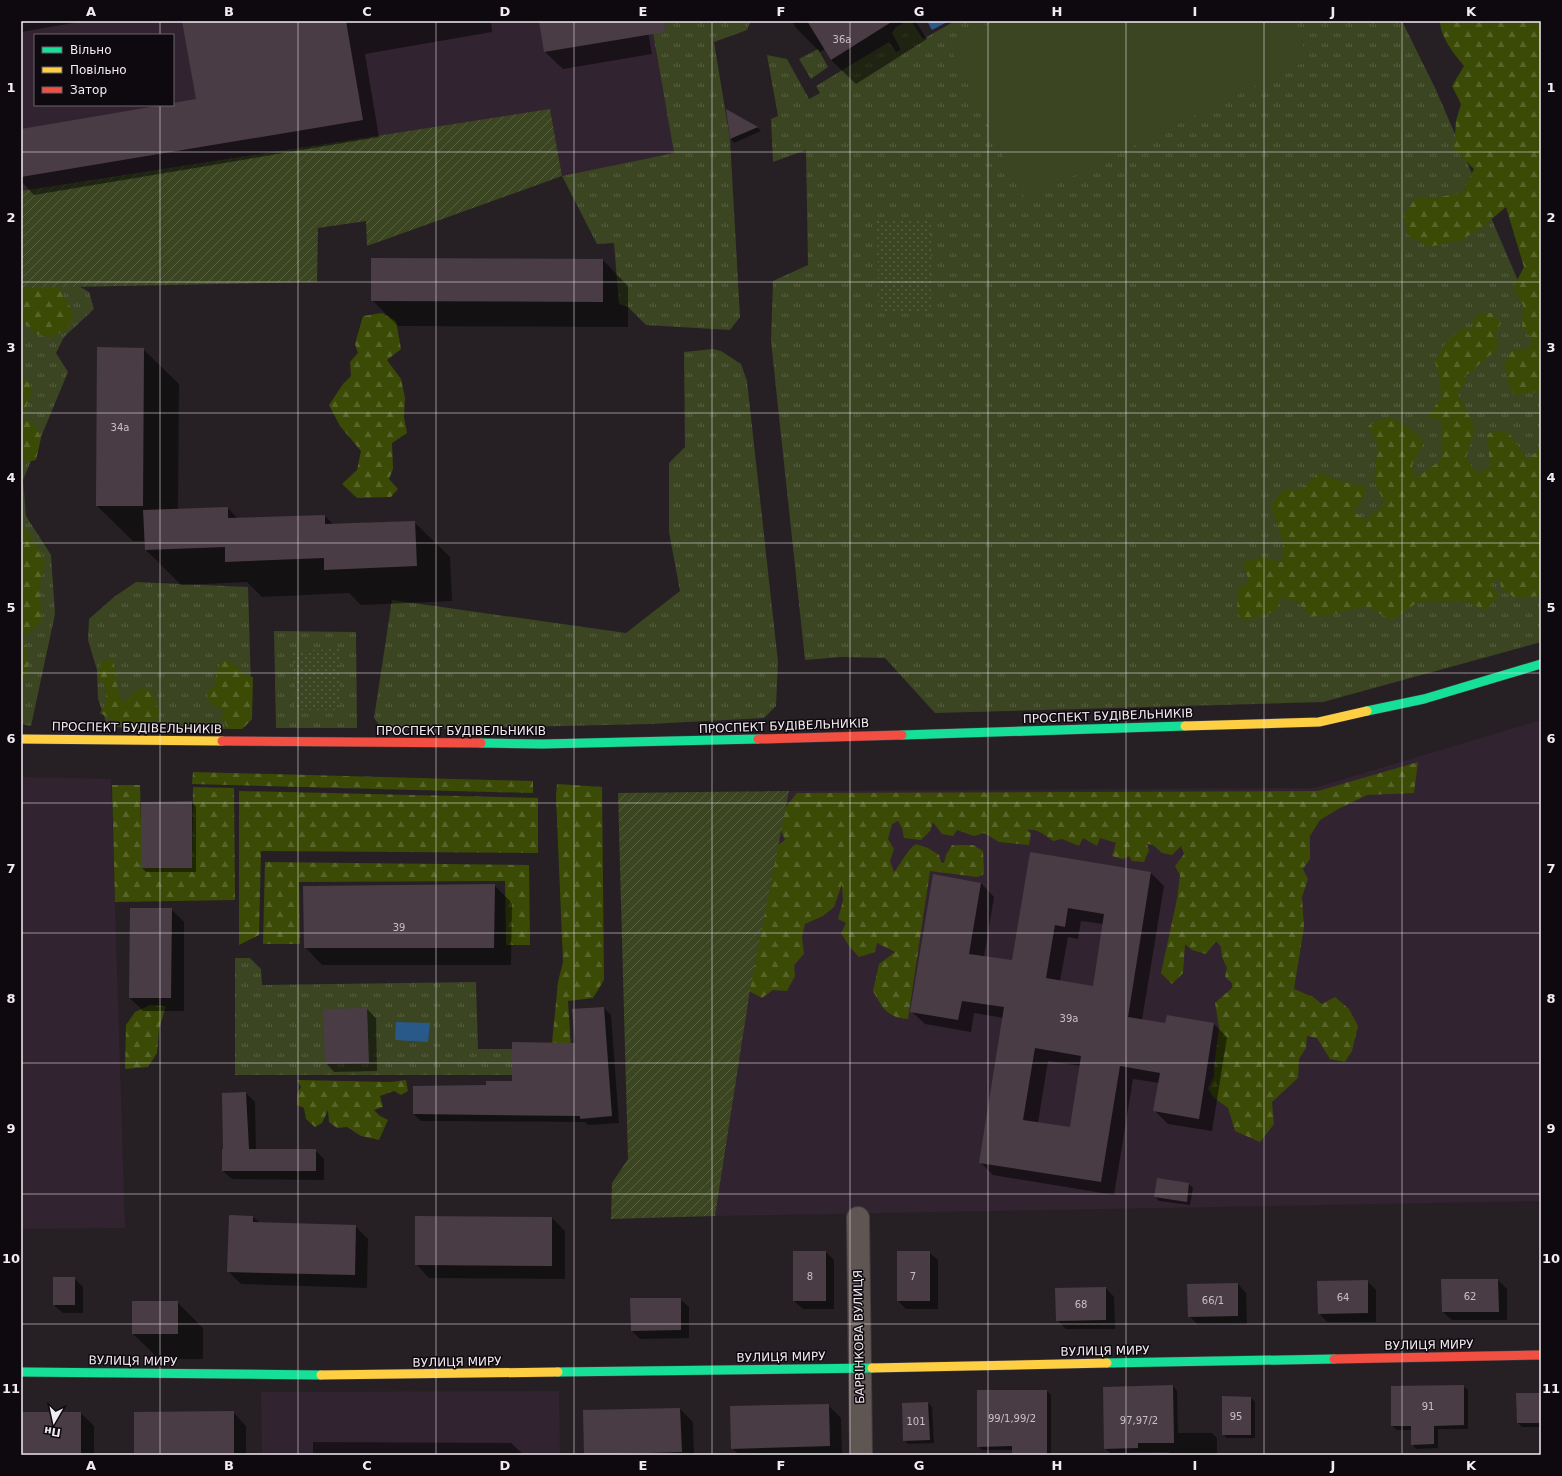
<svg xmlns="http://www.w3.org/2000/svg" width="1562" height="1476" viewBox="0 0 1562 1476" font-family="'DejaVu Sans',sans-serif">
  <defs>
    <pattern id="grass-tufts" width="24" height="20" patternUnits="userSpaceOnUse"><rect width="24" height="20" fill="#3b4522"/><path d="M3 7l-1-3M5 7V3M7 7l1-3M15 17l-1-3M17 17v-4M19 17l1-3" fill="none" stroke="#586043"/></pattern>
    <pattern id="forest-firs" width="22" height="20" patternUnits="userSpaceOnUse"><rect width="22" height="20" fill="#3b4b05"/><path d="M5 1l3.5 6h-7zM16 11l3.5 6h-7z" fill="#58652a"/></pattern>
    <pattern id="park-dots" width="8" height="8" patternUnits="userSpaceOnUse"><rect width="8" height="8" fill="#3b4522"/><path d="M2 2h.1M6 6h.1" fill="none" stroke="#586043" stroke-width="1.8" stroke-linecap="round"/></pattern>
    <pattern id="garden-furrows" width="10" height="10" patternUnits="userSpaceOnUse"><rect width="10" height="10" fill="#3b4522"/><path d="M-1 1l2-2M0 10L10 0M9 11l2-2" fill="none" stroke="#586043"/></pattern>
  </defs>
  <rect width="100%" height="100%" fill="#262025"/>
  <!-- built -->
  <g fill="#322330" fill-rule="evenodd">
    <path d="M 21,21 L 651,21 L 674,153 L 562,176 L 550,110 L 21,191 ZM 35,35 L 173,35 L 173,105 L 35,105 Z"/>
    <polygon points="1541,720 1541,1201 715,1216 751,984 789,791 1314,788"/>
    <polygon points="21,777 111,779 125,1228 21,1229"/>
    <polygon points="559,1391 560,1455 262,1455 261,1392"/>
  </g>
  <!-- grass -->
  <g fill="url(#grass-tufts)">
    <polygon points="651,21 750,22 747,30 714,42 713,36 730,139 740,317 730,330 646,325 628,307 619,304 614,243 597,244 562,176 674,153"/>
    <polygon points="907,21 911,21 923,39 955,21 1402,21 1436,90 1541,334 1541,642 1323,702 935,713 885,658 841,657 805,660 771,341 773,281 808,265 806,150 773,162 771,119 778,116 767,55 787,59 809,99 820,93 816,86 889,42 896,52 901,50 892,33 896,27"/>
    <polygon points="818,49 828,67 811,79 799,59"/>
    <polygon points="21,269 56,273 89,292 94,309 64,337 56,353 68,372 23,480 26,516 51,555 55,614 31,726 21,724"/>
    <polygon points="713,349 721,351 741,364 747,381 778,662 776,706 764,718 650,724 383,730 374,718 392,600 626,633 680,591 669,532 669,463 685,447 684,352"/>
    <polygon points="136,582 248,587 252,719 242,729 129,728 117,727 106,722 98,699 97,670 88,640 89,619 114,597"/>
    <polygon points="274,631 356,632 357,728 276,728"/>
    <polygon points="235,958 250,958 261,969 262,985 476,982 478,1049 512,1049 512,1075 235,1075"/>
  </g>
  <!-- forest -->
  <g fill="url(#forest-firs)">
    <path d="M 1440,21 L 1541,21 L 1541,398 L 1538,392 L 1514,395 L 1510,387 L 1504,364 L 1511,351 L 1528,348 L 1533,340 L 1522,327 L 1523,305 L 1513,288 L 1524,267 L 1506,207 L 1481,228 L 1461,240 L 1429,247 L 1408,235 L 1404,214 L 1416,198 L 1438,197 L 1462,193 L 1474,169 L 1454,149 L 1456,121 L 1461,104 L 1452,86 L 1464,66 C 1455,55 1440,37 1440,21 Z"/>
    <polygon points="21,274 56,282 74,314 67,329 50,338 35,333 22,320 21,321"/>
    <polygon points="382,313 396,321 401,349 387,360 401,379 405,398 404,417 407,433 392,443 393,469 389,479 398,489 391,497 357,498 342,484 357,470 361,451 340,426 329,405 343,384 351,376 350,362 358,353 355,344 363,316"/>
    <path d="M 1479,313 L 1493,313 L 1501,323 L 1494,335 L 1499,341 L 1494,353 C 1481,359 1478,368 1466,375 L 1464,386 L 1457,393 L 1475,427 L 1466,458 L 1477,473 L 1490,467 L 1487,434 L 1495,431 L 1509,433 L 1528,460 L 1541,446 L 1541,596 L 1515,598 L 1501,588 L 1500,576 L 1490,585 L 1499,595 L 1486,610 L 1467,602 L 1419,601 L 1392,620 L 1365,606 L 1325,616 L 1310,616 L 1299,603 L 1280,597 L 1276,611 L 1245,621 L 1237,613 L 1238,589 L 1249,581 L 1243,562 L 1262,557 L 1282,562 L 1283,542 L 1271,506 L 1284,489 L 1300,490 L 1319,473 L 1353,485 L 1365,486 L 1364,497 L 1354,511 L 1365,520 L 1385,504 L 1374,481 L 1378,445 L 1368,426 L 1389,417 L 1408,427 L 1424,442 L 1412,465 L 1415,479 L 1442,459 L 1441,420 L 1427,417 L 1441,398 L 1440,379 L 1435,362 L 1447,341 L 1464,327 L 1470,329 L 1474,327 L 1472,321 Z"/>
    <polygon points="21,374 32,387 30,398 21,418 34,423 41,438 36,460 21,463"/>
    <polygon points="25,528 45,561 40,587 41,622 23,637 28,657 28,676 21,679 21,530"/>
    <polygon points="113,658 118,691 123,703 140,688 151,690 160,715 143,731 117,722 100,713 106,703 106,687 97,676 102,661"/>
    <polygon points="228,660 246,676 253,677 252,719 242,729 228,729 222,717 223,710 210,703 206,691 216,686 216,675 220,663"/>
    <path d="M 1418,762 L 1414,793 L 1367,795 L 1338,809 L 1320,820 L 1310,836 L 1310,859 L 1303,869 L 1308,879 L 1302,897 L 1304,927 L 1294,989 L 1313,997 L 1322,1004 L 1335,997 L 1349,1009 L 1358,1026 L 1352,1051 L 1345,1062 L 1330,1059 L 1317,1038 L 1307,1036 L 1306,1048 L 1299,1059 L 1298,1078 L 1272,1102 L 1274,1124 L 1260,1142 L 1235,1131 L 1228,1108 L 1213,1097 L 1208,1088 L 1214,1077 L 1214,1068 L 1219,1027 L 1215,1003 L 1232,988 L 1232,983 L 1225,977 L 1227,968 L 1222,957 L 1221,947 L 1216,941 L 1206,954 L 1192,950 L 1185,944 L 1183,973 L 1172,984 L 1161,973 L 1177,899 L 1180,875 L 1175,866 L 1184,854 L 1181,846 L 1172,855 L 1162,853 L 1153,845 L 1147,844 L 1149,850 L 1144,862 L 1132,861 L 1129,856 L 1123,859 L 1112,856 L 1116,843 L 1100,838 L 1097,846 L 1083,838 L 1079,846 L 1062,839 L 1053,841 C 1045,835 1037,828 1027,830 L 1031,833 L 1029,845 L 999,842 L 984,833 L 974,836 L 957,830 L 953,836 L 942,834 L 933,822 L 930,831 L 921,840 L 904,838 L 902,828 L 898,821 L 892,824 L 888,839 L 894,849 L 890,861 L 894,872 C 902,863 907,849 916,844 L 928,848 L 939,855 L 941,862 L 944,863 L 946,855 L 952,845 L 973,845 L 983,851 L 984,870 L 983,875 L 977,877 L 930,871 L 908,1019 C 887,1018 882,1007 873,991 L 879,964 L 895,952 L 877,943 L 875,952 L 859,957 L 849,946 L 841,933 L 846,923 L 838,919 L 843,901 L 842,884 L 834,907 L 823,916 L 805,924 L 802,937 L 804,954 L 794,965 L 795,976 L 787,991 L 773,990 L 762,998 L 743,988 L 765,854 L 785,840 L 776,819 L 797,793 L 1318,791 Z"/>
    <polygon points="193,772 533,781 533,793 192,784"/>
    <polygon points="557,784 602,787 604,980 593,998 568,1001 571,1048 552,1043 558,982 563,962 556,796"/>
    <polygon points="112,785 140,785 142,868 192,868 193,787 234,788 235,900 115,902"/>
    <polygon points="239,791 538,798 538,853 261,851 259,935 239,945"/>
    <polygon points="265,862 529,865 530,945 506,945 505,881 299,882 300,944 263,944"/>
    <polygon points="150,1005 166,1006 159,1029 157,1053 148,1067 125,1069 126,1025 135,1012"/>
    <polygon points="297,1080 390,1082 406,1080 408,1091 401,1095 394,1091 380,1096 383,1107 374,1110 380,1116 388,1120 379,1140 361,1136 347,1127 337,1128 329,1122 328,1110 322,1123 315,1127 306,1119 304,1108 297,1105 297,1094 301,1087"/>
  </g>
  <!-- park -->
  <g fill="url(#park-dots)">
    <polygon points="877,221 931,221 932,311 879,312"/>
    <polygon points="339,649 339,710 295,710 293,651"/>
  </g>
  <!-- garden -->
  <g fill="url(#garden-furrows)">
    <polygon points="550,109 562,176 367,246 366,221 318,228 317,282 21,288 21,191"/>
    <polygon points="789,791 751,984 715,1216 611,1219 612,1183 628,1159 618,793"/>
  </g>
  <!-- pitch -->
  <polygon fill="#3b4522" points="995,21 1291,21 1310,59 1025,200 948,44"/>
  <!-- water -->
  <g fill="#285989">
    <polygon points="927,21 949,21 932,30"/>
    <polygon points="396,1022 430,1023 428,1042 395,1040"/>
  </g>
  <!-- shadow -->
  <g fill="#0007" fill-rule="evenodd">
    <polygon points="21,21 85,21 21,32"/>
    <polygon points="183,21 491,21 492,32 365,54 379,137 34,195 21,181 21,130 197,100"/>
    <polygon points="540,21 646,21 652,54 563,69 545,52"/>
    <polygon points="792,21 915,21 927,39 856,84 831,60 825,49 820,52 796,28"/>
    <polygon points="728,111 758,128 761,131 734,143 731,139"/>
    <polygon points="603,260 628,286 628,327 398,326 372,300"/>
    <polygon points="143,349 179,384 178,510 228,508 238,519 325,516 334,525 414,522 450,557 452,601 361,605 349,593 262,597 247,582 181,585 146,550 145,541 133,541 97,506"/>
    <polygon points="192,802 196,807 196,872 146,872 142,868"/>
    <path d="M 1030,854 L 1151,873 L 1164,886 L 1142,1020 L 1166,1025 L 1214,1024 L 1227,1037 L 1212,1131 L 1168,1124 L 1155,1111 L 1159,1083 L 1133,1079 L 1114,1195 L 993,1175 L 980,1162 L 1004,1018 L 974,1013 L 971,1032 L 925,1024 L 911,1011 L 981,883 L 994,897 L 984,957 L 1013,962 ZM 1081,921 L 1104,924 L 1094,987 L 1060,981 L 1068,937 L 1078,939 ZM 1048,1061 L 1081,1066 L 1071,1128 L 1038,1123 Z"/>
    <polygon points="494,885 512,903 511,965 322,965 305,947"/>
    <polygon points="171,909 184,922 184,1011 143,1011 130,998"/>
    <polygon points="604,1008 611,1015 619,1123 588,1125 585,1122 421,1121 414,1114 487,1086 513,1082 576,1044"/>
    <polygon points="367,1009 376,1018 377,1071 334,1072 326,1063"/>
    <polygon points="246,1093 255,1102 256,1150 315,1150 324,1159 324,1180 232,1179 223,1171"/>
    <polygon points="1189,1184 1193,1188 1190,1205 1159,1201 1155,1197"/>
    <polygon points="230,1216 253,1217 260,1223 355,1226 368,1239 367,1288 241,1284 228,1271"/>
    <polygon points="552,1218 565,1231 565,1279 429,1278 416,1264"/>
    <polygon points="826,1252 834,1260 834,1309 803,1309 794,1301"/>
    <polygon points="929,1252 938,1260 938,1309 906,1309 898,1301"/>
    <polygon points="74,1278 83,1287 83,1313 63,1313 54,1305"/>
    <polygon points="1498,1280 1507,1289 1507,1320 1452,1320 1443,1312"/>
    <polygon points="1367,1281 1376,1290 1376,1322 1327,1322 1319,1313"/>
    <polygon points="1238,1284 1246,1293 1247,1324 1198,1325 1189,1316"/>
    <polygon points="21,1286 23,1322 21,1322"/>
    <polygon points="1106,1288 1114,1297 1115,1329 1066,1329 1057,1320"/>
    <polygon points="680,1299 689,1307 689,1338 640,1339 632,1331"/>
    <polygon points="177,1302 203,1328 203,1359 159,1359 133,1334"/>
    <polygon points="1173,1386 1177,1391 1178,1433 1212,1433 1217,1438 1217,1455 1169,1455 1169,1452 1110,1453 1105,1448"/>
    <polygon points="1463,1386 1468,1390 1468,1429 1438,1429 1438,1448 1416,1449 1412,1444 1412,1430 1397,1430 1392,1426"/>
    <polygon points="1047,1391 1051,1395 1051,1455 1014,1455 1013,1450 982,1450 978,1446"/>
    <polygon points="1517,1394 1541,1394 1541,1427 1522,1427 1518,1423"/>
    <polygon points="1251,1398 1255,1402 1255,1438 1227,1438 1223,1434"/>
    <polygon points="928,1403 932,1407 934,1443 908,1444 904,1440 903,1404"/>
    <polygon points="828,1405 841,1418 842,1455 739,1455 732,1448"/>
    <polygon points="680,1409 693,1422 694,1455 585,1454"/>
    <polygon points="233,1412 246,1426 246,1455 138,1455 135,1452"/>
    <polygon points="21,1413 81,1413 94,1426 94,1455 21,1455"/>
    <polygon points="313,1442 511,1443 524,1455 313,1455"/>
  </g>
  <!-- building -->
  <g fill="#4a3c44" fill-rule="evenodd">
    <polygon points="182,21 346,21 363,120 21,177 21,129 162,105 173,105 173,103 196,99"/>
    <polygon points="539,21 664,21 665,32 544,52"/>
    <polygon points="807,21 893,21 831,60"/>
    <polygon points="726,109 758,127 730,139"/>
    <polygon points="371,258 603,259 603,302 371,301"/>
    <polygon points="97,347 144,348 143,506 96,506"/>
    <polygon points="228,507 228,518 325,515 325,524 415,521 417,566 324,570 324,558 225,562 225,547 145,550 143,510"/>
    <polygon points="192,801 192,868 141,868 141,802"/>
    <path d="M 1030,852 L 1151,872 L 1128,1017 L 1165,1023 L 1167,1015 L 1214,1023 L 1199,1119 L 1153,1111 L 1160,1073 L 1120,1066 L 1101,1182 L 979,1163 L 1004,1007 L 962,1001 L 958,1020 L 910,1012 L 933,874 L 981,883 L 969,954 L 1012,960 ZM 1068,908 L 1104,914 L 1093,986 L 1046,978 L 1055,925 L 1065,927 ZM 1035,1048 L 1081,1056 L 1070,1127 L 1023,1120 Z"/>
    <polygon points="495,884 494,948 304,948 303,886"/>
    <polygon points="130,908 172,908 171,998 129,998"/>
    <polygon points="604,1007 612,1116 580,1119 580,1116 413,1114 413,1086 486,1085 486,1081 512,1081 512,1042 575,1043 572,1009"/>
    <polygon points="367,1008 369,1063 325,1064 323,1009"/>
    <polygon points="246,1092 249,1149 316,1149 316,1171 222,1171 222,1149 223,1149 222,1093"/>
    <polygon points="1157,1178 1189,1183 1187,1202 1154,1197"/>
    <polygon points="229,1215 253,1216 253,1222 356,1225 355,1275 227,1272"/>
    <polygon points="415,1216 552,1217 552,1266 415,1265"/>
    <rect x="793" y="1251" width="33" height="50"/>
    <rect x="897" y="1251" width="33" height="50"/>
    <rect x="53" y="1277" width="22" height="28"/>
    <polygon points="1441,1279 1498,1279 1499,1312 1442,1312"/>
    <polygon points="1368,1280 1368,1313 1318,1314 1317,1281"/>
    <polygon points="1238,1283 1238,1316 1188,1317 1187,1284"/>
    <polygon points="1106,1287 1106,1320 1056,1321 1055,1288"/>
    <polygon points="630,1298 681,1298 681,1330 631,1331"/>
    <rect x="132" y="1301" width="46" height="33"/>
    <polygon points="1173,1385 1174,1443 1138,1443 1138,1448 1104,1449 1103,1387"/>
    <polygon points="1464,1385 1464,1425 1434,1426 1434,1444 1411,1445 1411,1426 1391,1426 1391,1386"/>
    <polygon points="977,1390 1047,1390 1047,1454 1012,1454 1012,1446 977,1447"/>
    <polygon points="1516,1393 1541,1393 1541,1423 1517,1423"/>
    <polygon points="1222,1396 1251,1397 1251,1435 1222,1435"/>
    <polygon points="928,1402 930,1440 903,1441 902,1403"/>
    <polygon points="829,1404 830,1446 731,1449 730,1406"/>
    <polygon points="680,1408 682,1452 584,1455 583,1410"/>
    <polygon points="234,1411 234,1453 134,1453 134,1412"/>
    <rect x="21" y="1412" width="60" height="41"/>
  </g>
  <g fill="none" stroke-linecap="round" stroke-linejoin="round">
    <defs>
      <polyline id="street" points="858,1218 861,1455"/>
      <g id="fast">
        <polyline points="1367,711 1424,699 1541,664"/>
        <polyline points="902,735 1185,726"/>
        <polyline points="481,743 543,744 758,739"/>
        <polyline points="1107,1363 1334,1359"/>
        <polyline points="21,1372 321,1375"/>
        <polyline points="558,1372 872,1368"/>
      </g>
      <g id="slow">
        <polyline points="1185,726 1319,722 1367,711"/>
        <polyline points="21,739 222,741"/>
        <polyline points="872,1368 1107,1363"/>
        <polyline points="321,1375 558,1372"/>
      </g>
      <g id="jam">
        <polyline points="758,739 902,735"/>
        <polyline points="222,741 481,743"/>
        <polyline points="1334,1359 1541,1355"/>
      </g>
    </defs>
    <!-- street casing -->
    <use href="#street" stroke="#423d41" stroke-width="24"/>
    <!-- fast casing -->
    <use href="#fast" stroke="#423d41" stroke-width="10"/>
    <!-- slow casing -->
    <use href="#slow" stroke="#423d41" stroke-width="10"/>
    <!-- jam casing -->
    <use href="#jam" stroke="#423d41" stroke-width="10"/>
    <!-- street -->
    <use href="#street" stroke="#5f5552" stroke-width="22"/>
    <!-- fast -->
    <use href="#fast" stroke="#16e098" stroke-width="9"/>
    <!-- slow -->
    <use href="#slow" stroke="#ffcf43" stroke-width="9"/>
    <!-- jam -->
    <use href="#jam" stroke="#f24e42" stroke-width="9"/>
  </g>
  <!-- grid -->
  <path fill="none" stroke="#f3ebf2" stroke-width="1" stroke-opacity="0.55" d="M 160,21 L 160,35M 298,21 L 298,1455M 436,21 L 436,1455M 574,21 L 574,1455M 712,21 L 712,1455M 850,21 L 850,1455M 988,21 L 988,1455M 1126,21 L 1126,1455M 1264,21 L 1264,1455M 1402,21 L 1402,1455M 160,105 L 160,1455M 21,152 L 1541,152M 21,282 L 1541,282M 21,413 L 1541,413M 21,543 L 1541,543M 21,673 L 1541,673M 21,803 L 1541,803M 21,933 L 1541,933M 21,1063 L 1541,1063M 21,1194 L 1541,1194M 21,1324 L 1541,1324"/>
  <g text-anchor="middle" stroke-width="3" stroke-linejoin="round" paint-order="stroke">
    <!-- number labels -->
    <g font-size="10" fill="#c9bfc6">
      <text x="842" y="43">36а</text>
      <text x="120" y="431">34а</text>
      <text x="399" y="931">39</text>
      <text x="1069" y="1022">39а</text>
      <text x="810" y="1280">8</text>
      <text x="913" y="1280">7</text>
      <text x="1470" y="1300">62</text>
      <text x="1343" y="1301">64</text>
      <text x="1213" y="1304">66/1</text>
      <text x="1081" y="1308">68</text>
      <text x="1428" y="1410">91</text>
      <text x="1236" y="1420">95</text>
      <text x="1012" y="1422">99/1,99/2</text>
      <text x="1139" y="1424">97,97/2</text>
      <text x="916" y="1425">101</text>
    </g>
    <!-- street labels -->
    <g font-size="12" fill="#f3ebf2" stroke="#0e090e">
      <text transform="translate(1108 716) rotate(-2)" y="4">ПРОСПЕКТ БУДІВЕЛЬНИКІВ</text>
      <text transform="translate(784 726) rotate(-2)" y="4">ПРОСПЕКТ БУДІВЕЛЬНИКІВ</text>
      <text transform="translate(137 728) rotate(1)" y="4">ПРОСПЕКТ БУДІВЕЛЬНИКІВ</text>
      <text x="461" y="735">ПРОСПЕКТ БУДІВЕЛЬНИКІВ</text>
      <text transform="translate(859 1337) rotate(-91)" y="4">БАРВІНКОВА ВУЛИЦЯ</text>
      <text transform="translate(1429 1345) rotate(-1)" y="4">ВУЛИЦЯ МИРУ</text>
      <text transform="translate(1105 1351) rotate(-1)" y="4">ВУЛИЦЯ МИРУ</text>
      <text transform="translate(781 1357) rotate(-1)" y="4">ВУЛИЦЯ МИРУ</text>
      <text transform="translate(133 1361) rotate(1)" y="4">ВУЛИЦЯ МИРУ</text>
      <text transform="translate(457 1362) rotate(-1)" y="4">ВУЛИЦЯ МИРУ</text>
    </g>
  </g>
  <!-- border -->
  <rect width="1562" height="1476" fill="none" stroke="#0e090e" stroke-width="44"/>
  <!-- legend -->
  <rect x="34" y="34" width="140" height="72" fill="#0e090e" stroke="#6a6369"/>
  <rect x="42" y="47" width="20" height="6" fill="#16e098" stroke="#6a6369"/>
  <text x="70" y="54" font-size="12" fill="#f3ebf2">Вільно</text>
  <rect x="42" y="67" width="20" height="6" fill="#ffcf43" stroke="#6a6369"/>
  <text x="70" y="74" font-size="12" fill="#f3ebf2">Повільно</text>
  <rect x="42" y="87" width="20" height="6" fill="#f24e42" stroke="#6a6369"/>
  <text x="70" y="94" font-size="12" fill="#f3ebf2">Затор</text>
  <!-- north arrow -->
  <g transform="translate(54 1422) rotate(189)" stroke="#0e090e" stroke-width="3" paint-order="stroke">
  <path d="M0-3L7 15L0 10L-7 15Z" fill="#f3ebf2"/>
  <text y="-6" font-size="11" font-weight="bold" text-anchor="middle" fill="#f3ebf2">Пн</text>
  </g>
  <rect x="22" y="22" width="1518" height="1432" fill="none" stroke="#f3ebf2" stroke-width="1.5"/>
  <g font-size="13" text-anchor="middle" font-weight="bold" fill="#f3ebf2">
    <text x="91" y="16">A</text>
    <text x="229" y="16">B</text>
    <text x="367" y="16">C</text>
    <text x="505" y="16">D</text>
    <text x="643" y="16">E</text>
    <text x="781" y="16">F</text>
    <text x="919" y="16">G</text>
    <text x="1057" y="16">H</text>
    <text x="1195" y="16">I</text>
    <text x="1333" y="16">J</text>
    <text x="1471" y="16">K</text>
    <text x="11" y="92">1</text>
    <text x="1551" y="92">1</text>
    <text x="11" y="222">2</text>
    <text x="1551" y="222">2</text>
    <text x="11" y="352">3</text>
    <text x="1551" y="352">3</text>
    <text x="11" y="482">4</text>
    <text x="1551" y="482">4</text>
    <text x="11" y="612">5</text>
    <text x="1551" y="612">5</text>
    <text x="11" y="743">6</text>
    <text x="1551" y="743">6</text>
    <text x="11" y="873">7</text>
    <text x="1551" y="873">7</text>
    <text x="11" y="1003">8</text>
    <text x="1551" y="1003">8</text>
    <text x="11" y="1133">9</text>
    <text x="1551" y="1133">9</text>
    <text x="11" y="1263">10</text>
    <text x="1551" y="1263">10</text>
    <text x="11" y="1393">11</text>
    <text x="1551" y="1393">11</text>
    <text x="91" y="1470">A</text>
    <text x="229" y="1470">B</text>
    <text x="367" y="1470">C</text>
    <text x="505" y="1470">D</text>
    <text x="643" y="1470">E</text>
    <text x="781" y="1470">F</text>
    <text x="919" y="1470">G</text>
    <text x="1057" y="1470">H</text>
    <text x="1195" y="1470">I</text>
    <text x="1333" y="1470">J</text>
    <text x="1471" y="1470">K</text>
  </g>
</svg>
